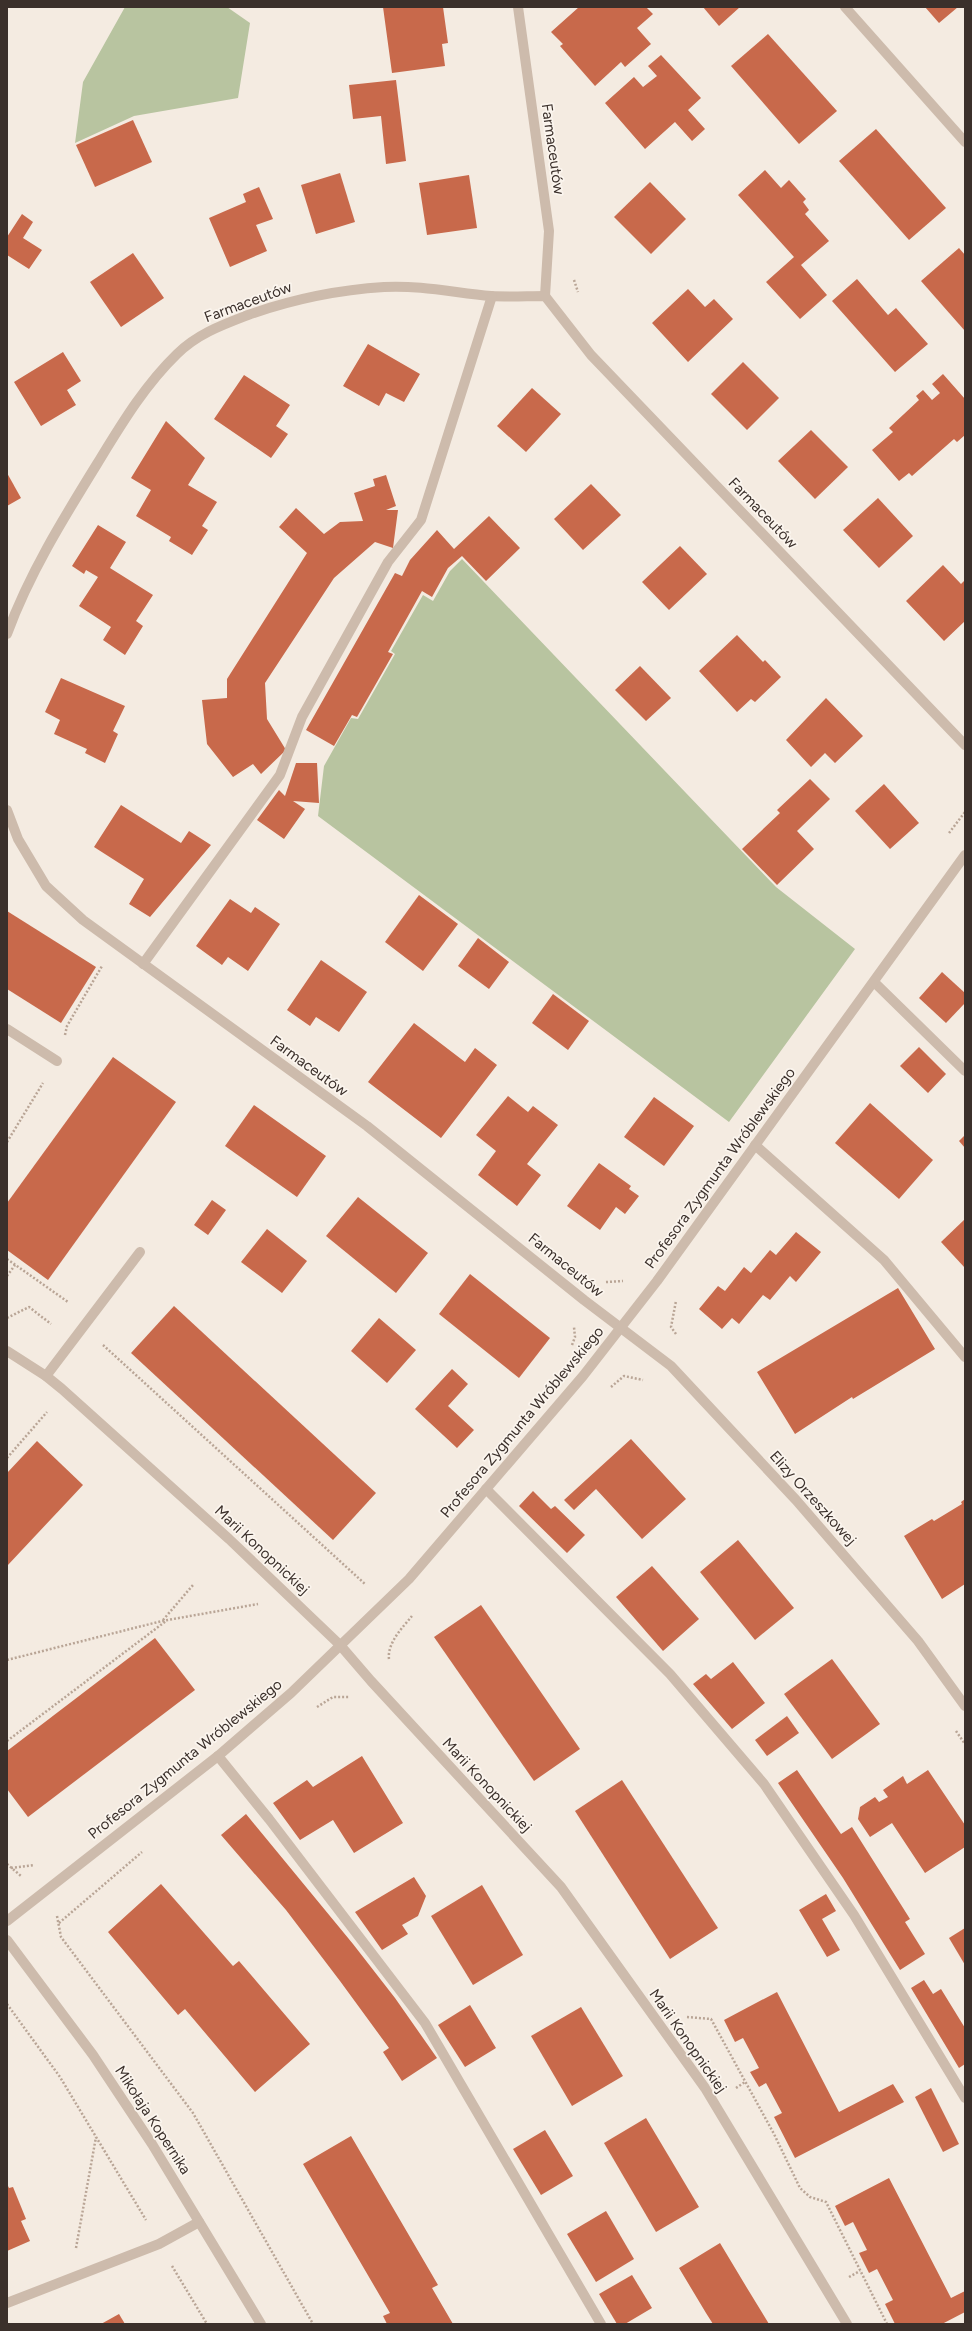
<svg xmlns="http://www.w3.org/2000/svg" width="972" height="2331" viewBox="0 0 972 2331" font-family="Figtree,sans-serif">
  <rect width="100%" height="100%" fill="#f4ebe1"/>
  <!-- green -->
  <g fill="#b8c4a0">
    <polygon points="125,7 227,7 250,23 238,98 134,116 75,143 83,82"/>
    <polygon points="462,559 776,887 855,949 729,1122 318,816 324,766 351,718 358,719 395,654 391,651 423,595 433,601 450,571"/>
  </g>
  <!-- building -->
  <g fill="#c8694b">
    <polygon points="383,7 443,7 448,43 442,44 445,66 392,73"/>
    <polygon points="579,7 646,7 653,14 637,28 651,44 625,67 621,62 595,86 560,46 563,44 551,32"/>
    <polygon points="703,7 740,7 719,26"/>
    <polygon points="925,7 958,7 939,23"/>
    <polygon points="768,34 837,111 799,144 731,66"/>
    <polygon points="661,55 701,98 688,110 705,129 692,141 675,122 645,149 605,103 634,77 643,87 657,76 648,66"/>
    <polygon points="396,80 406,161 386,164 381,116 353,119 349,85"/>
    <polygon points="133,120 152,162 95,187 76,145"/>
    <polygon points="876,129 946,208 909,240 839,161"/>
    <polygon points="765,170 781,188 789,180 806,199 803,202 809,210 805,214 829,241 801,265 827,295 800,319 766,282 794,257 738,195"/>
    <polygon points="340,173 355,222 316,234 301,185"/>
    <polygon points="469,175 477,228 427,235 419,183"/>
    <polygon points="650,182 686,219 651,254 614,217"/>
    <polygon points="259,187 273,219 256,225 267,251 230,267 209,218 246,202 243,194"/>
    <polygon points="22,214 33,222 23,238 42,250 29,269 7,255 7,237"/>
    <polygon points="959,248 965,255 965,331 921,281"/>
    <polygon points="133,253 164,298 121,327 90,282"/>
    <polygon points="857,279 888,315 896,308 928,344 895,372 832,301"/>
    <polygon points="688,289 705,307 714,299 733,319 688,362 652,323"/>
    <polygon points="368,344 420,374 404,402 386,393 379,406 343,386"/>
    <polygon points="63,352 81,381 67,390 76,405 41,426 14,382"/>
    <polygon points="743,362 779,398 747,430 711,394"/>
    <polygon points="943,374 965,399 965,435 957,442 954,439 912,476 909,473 899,481 872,450 893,432 889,428 919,400 916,396 923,390 932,400 940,393 932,384"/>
    <polygon points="244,375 290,405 276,426 288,434 271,458 214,419"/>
    <polygon points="532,388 561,414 526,452 497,426"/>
    <polygon points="166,421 205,458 188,485 217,502 202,526 208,530 192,555 169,541 171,537 136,516 151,490 131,478"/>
    <polygon points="811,430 848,467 815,499 778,461"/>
    <polygon points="7,473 21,498 7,506"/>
    <polygon points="386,475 396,506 386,510 398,510 393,548 375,542 334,578 265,683 267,719 286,750 261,774 253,764 233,777 207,744 202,700 227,698 227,679 307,553 279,527 296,508 324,534 340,522 363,521 354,493 375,486 373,479"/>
    <polygon points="591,484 621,515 583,550 554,519"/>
    <polygon points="878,498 913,536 879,568 843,530"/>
    <polygon points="489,516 520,548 486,581 462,556 448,568 432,597 422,591 388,652 393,654 357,717 352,715 334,746 306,730 395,573 402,576 410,560 437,530 454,549"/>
    <polygon points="98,525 126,542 110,568 153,595 136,621 143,626 125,655 103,640 111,627 79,606 98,577 86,570 84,574 72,566"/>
    <polygon points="680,546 707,574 669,610 642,582"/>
    <polygon points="943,565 961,584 965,580 965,621 944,641 906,601"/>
    <polygon points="737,635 763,662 765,660 781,677 755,702 751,699 737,712 699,671"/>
    <polygon points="640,666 671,698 646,721 615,690"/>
    <polygon points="61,678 125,706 113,731 118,734 105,763 85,753 87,749 54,734 60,720 45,712"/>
    <polygon points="826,698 863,736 835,763 825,753 811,767 786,740"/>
    <polygon points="296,763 317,763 319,803 293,801 305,809 284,839 257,820 279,790 285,796"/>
    <polygon points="810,779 830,799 797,831 814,849 777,885 742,849 780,813 777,810"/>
    <polygon points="884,784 919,823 890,849 855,811"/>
    <polygon points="121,805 181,843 189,831 211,845 150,917 129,904 144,879 94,847"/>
    <polygon points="419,895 458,924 423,971 385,942"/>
    <polygon points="230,899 251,913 255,907 280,924 248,971 228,957 222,965 196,946"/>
    <polygon points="7,911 96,967 61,1023 7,989"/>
    <polygon points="478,938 509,962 489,989 458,966"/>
    <polygon points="321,960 367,992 339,1032 316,1017 310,1026 287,1010"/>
    <polygon points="942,972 965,993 965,1003 946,1023 919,998"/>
    <polygon points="553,994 589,1021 568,1050 532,1023"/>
    <polygon points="414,1023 465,1062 475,1048 497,1065 441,1138 368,1082"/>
    <polygon points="919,1047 946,1074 928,1093 900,1066"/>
    <polygon points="113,1057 176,1102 48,1280 7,1250 7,1203"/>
    <polygon points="508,1096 528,1112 533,1106 558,1125 527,1164 541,1175 517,1206 478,1175 496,1151 476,1135"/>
    <polygon points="654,1097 694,1126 664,1166 624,1137"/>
    <polygon points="870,1103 933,1160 899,1199 835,1143"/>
    <polygon points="254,1105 326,1156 297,1197 225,1146"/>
    <polygon points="965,1135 965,1148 959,1141"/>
    <polygon points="599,1163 631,1186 629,1189 639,1196 625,1214 616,1207 600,1230 567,1206"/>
    <polygon points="358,1197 428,1253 396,1293 326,1236"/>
    <polygon points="212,1200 226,1210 208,1235 194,1225"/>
    <polygon points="965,1219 965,1268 941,1242"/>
    <polygon points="267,1229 307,1261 282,1293 241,1262"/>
    <polygon points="796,1232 821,1252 796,1282 790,1276 770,1300 763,1295 739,1324 732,1318 722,1329 699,1309 718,1286 725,1291 744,1267 751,1273 770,1250 776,1255"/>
    <polygon points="470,1274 550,1338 519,1378 439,1314"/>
    <polygon points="898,1288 935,1349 853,1399 852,1397 795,1434 757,1372"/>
    <polygon points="174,1306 376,1493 333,1540 131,1353"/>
    <polygon points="379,1318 416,1350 387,1383 351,1351"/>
    <polygon points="452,1369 468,1384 448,1406 474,1430 457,1448 415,1409"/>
    <polygon points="631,1439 686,1499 642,1539 596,1489 574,1510 564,1500"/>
    <polygon points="37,1441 83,1485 7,1566 7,1473"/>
    <polygon points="533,1491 551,1509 555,1506 585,1535 567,1553 519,1506"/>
    <polygon points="965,1499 965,1584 942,1599 904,1536 932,1519 934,1521 962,1504 961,1502"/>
    <polygon points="738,1540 794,1608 755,1640 700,1572"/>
    <polygon points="652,1566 699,1619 663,1651 616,1597"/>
    <polygon points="481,1605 580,1749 534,1781 434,1637"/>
    <polygon points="155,1638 195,1690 28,1817 7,1789 7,1751"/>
    <polygon points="832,1659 880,1724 832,1759 784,1694"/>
    <polygon points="733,1662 765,1703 732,1729 693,1684 706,1674 711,1679"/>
    <polygon points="787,1716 799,1733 767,1756 755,1740"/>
    <polygon points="362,1756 403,1823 354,1853 333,1820 300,1840 273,1803 307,1780 313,1787"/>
    <polygon points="797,1770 841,1834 852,1827 910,1919 905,1922 925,1954 900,1970 843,1878 778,1783"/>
    <polygon points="928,1770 965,1825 965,1847 925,1873 892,1823 870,1837 858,1819 860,1807 875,1797 879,1802 888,1797 883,1790 903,1776 907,1784"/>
    <polygon points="622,1780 718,1928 670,1959 575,1811"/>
    <polygon points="246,1814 353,1944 395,1998 437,2058 402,2081 383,2052 389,2048 340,1981 286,1910 221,1835"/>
    <polygon points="414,1877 426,1896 418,1916 402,1925 408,1934 382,1950 355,1912"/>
    <polygon points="161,1884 233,1966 239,1961 310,2044 255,2092 185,2009 178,2015 108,1932"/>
    <polygon points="482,1885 523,1955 473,1985 431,1916"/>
    <polygon points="826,1894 836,1911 822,1919 840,1950 827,1957 799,1910"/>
    <polygon points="965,1928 965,1965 949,1938"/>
    <polygon points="924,1980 933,1994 941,1989 965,2028 965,2064 959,2068 911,1988"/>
    <polygon points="777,1992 839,2112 893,2084 904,2102 795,2158 774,2117 782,2113 766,2083 759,2087 750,2072 759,2068 743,2038 735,2042 724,2020"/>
    <polygon points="470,2005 496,2048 465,2067 438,2025"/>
    <polygon points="581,2007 623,2076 572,2106 531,2036"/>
    <polygon points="931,2088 959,2144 943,2152 915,2097"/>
    <polygon points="646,2118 699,2207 656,2232 604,2143"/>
    <polygon points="545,2130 573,2176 541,2195 513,2149"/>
    <polygon points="351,2136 438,2285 432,2288 453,2324 387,2324 383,2316 390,2313 303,2164"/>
    <polygon points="889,2178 951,2298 965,2291 965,2312 942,2324 895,2324 885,2304 893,2300 877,2269 869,2273 859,2253 867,2250 853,2222 845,2226 835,2206"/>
    <polygon points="7,2184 9,2188 13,2187 26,2219 21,2221 30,2241 7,2251"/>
    <polygon points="606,2211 634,2259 596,2282 567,2234"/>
    <polygon points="720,2243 747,2288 769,2324 713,2324 706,2313 679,2268"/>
    <polygon points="632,2275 652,2308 625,2324 617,2324 599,2294"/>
    <polygon points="119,2314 125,2324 101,2324"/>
  </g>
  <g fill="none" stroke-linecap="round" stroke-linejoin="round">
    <!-- path -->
    <g stroke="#b9a596" stroke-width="2.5" stroke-dasharray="2 2" stroke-linecap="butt">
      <polyline points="574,280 578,292"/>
      <polyline points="949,833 965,812"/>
      <polyline points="65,1035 67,1026 102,966"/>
      <polyline points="7,1142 43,1083"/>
      <polyline points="7,1259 68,1302"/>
      <polyline points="7,1276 15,1265"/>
      <polyline points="606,1282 623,1281"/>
      <polyline points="7,1318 29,1307 51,1324"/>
      <polyline points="676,1334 671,1327 676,1301"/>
      <polyline points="103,1345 365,1584"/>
      <polyline points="572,1345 575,1337 574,1327"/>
      <polyline points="611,1387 624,1376 643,1380"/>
      <polyline points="7,1458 47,1412"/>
      <polyline points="163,1620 193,1585"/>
      <path d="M 389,1659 C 387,1643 403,1627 412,1616"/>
      <polyline points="7,1660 162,1621 258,1604"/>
      <polyline points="317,1707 333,1697 349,1697"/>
      <polyline points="956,1731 965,1744"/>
      <polyline points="7,1741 166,1621"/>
      <polyline points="7,1864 21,1876"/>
      <polyline points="11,1868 34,1865"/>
      <polyline points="57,1916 61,1937 193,2113 313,2324"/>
      <polyline points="59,1923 142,1852"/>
      <polyline points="7,2004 60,2077 146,2220"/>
      <polyline points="687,2017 711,2019 774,2134 800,2188 810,2197 826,2202 887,2324"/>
      <polyline points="736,2088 745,2082"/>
      <polyline points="76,2248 96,2137"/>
      <polyline points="172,2266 207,2324"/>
      <polyline points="849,2277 860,2271"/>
    </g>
    <!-- minor -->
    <g stroke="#cdbbac" stroke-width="10">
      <polyline points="518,7 549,231 545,296"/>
      <polyline points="845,7 965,142"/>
      <path d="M 7,634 C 29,574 63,519 97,464 C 121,425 144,386 177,354 C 197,334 222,325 248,315 C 293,299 337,290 384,287 C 421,285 456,293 491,296 C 509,297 527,296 545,296 L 591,355 L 965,745"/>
      <polyline points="7,810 18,839 46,886 83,920 367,1126 584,1300 671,1366 796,1500 918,1641 965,1706"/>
      <polyline points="143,964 280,775 302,717 388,562 421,520 492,296"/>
      <polyline points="874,982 965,1071"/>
      <polyline points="7,1029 57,1061"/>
      <polyline points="755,1145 884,1260 965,1357"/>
      <polyline points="7,1351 46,1376 62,1389 229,1539 340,1645 371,1681 561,1887 705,2088 847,2324"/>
      <polyline points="46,1376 140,1252"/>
      <polyline points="486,1489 670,1674 764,1784 854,1915 965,2098"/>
      <polyline points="218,1756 269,1819 425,2023 601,2324"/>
      <polyline points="7,1921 218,1756 291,1693 409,1579 583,1376 657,1281 965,855"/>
      <polyline points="7,1940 93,2055 152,2144 261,2324"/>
      <polyline points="7,2303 159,2244 199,2222"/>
    </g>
  </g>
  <g text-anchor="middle" stroke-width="3.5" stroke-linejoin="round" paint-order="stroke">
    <!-- street labels -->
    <g font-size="15" fill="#3b302b" stroke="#fbf5ee">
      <text transform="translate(553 149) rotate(82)" y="5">Farmaceutów</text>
      <text transform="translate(248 302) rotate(-20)" y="5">Farmaceutów</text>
      <text transform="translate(763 513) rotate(46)" y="5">Farmaceutów</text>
      <text transform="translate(309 1066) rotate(36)" y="5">Farmaceutów</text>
      <text transform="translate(720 1168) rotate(-54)" y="5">Profesora Zygmunta Wróblewskiego</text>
      <text transform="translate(566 1265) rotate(39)" y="5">Farmaceutów</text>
      <text transform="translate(522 1422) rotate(-50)" y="5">Profesora Zygmunta Wróblewskiego</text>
      <text transform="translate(813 1498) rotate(48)" y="5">Elizy Orzeszkowej</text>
      <text transform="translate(262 1550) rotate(43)" y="5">Marii Konopnickiej</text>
      <text transform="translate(185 1759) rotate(-39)" y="5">Profesora Zygmunta Wróblewskiego</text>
      <text transform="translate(487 1785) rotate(47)" y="5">Marii Konopnickiej</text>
      <text transform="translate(688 2041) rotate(55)" y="5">Marii Konopnickiej</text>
      <text transform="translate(153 2120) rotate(57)" y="5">Mikołaja Kopernika</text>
    </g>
  </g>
  <!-- border -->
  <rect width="972" height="2331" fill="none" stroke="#3b302b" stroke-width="16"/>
</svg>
